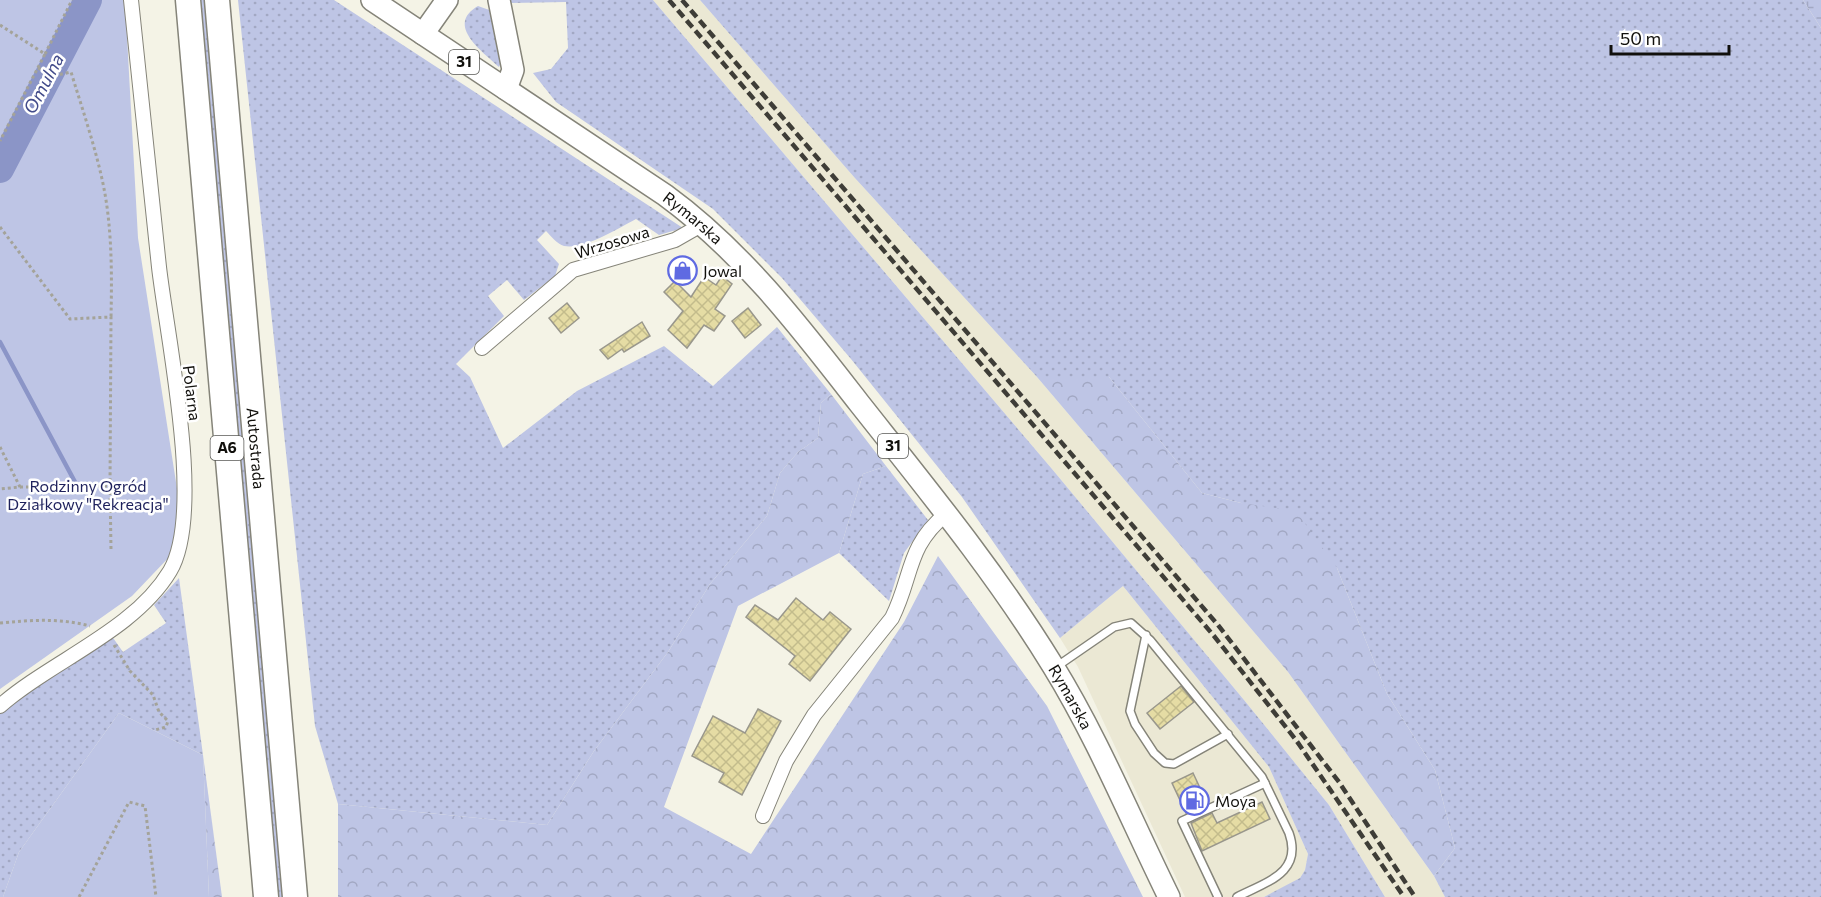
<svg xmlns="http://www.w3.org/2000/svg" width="1821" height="897" viewBox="0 0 1821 897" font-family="Commissioner,sans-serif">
  <defs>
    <pattern id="grass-dots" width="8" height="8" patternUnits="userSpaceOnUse" patternTransform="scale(1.5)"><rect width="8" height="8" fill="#bec5e5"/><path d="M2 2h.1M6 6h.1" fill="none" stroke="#a2a8c3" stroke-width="1.8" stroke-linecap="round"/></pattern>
    <pattern id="forest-crowns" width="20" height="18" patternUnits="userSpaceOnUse" patternTransform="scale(1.5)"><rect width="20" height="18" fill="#bec5e5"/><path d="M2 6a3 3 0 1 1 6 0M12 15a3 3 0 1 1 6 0" fill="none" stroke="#a2a8c3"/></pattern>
    <pattern id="wetland-marsh" width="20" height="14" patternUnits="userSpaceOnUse" patternTransform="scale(1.5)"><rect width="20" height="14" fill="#bec5e5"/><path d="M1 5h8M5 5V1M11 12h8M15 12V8" fill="none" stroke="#a2a8c3"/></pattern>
    <pattern id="building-cross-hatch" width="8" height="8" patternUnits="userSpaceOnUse" patternTransform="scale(1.5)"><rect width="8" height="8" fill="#e5dca4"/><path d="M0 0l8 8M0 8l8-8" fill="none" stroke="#c3bc8c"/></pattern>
  </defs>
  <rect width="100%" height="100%" fill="#f4f3e6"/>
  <!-- built -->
  <g fill="#ebe8d4">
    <polygon points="653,0 700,0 854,177 1037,377 1288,672 1434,876 1445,897 1385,897 1329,805 1244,700 1052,469"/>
    <polygon points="1123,586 1269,767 1308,854 1305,870 1300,878 1290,884 1264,897 1185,897 1078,667 1060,638"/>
  </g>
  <!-- grass -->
  <g fill="url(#grass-dots)">
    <polygon points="199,0 208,0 285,897 275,897"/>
    <path d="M 238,0 L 334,0 L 683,228 L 659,235 L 636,219 C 619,228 584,250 564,246 C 557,244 551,236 546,231 L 537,240 L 559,264 L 555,276 L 524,300 L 507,280 L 488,296 L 504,316 L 456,364 L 470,377 L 503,448 L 577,391 L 664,346 L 713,386 L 777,327 L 831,394 L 821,403 L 818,438 L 798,452 L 780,473 L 767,516 L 710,584 L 668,652 L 594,751 L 547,825 L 338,804 L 315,726 Z"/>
    <polygon points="510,0 653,0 1052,469 1244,700 1329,805 1385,897 1264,897 1300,878 1305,870 1308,854 1269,767 1123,586 1060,638 962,497 851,359 782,278 713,209 556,102 533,73 551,69 568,48 566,2 511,3"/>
    <polygon points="700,0 1803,0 1821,28 1821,897 1445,897 1434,876 1455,848 1435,770 1387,694 1337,568 1241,503 1202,493 1109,377 1037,377 854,177"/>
    <path d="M 478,6 L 492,11 L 501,63 L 499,67 C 482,51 445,25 478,6 Z"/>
    <polygon points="886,466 928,520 904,553 889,601 839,553 863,474"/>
    <polygon points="179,578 203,755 119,713 19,852 3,897 0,897 0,713 111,635 123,652 166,623 154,605"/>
  </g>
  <!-- forest -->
  <g fill="url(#forest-crowns)">
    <polygon points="1037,377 1109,377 1202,493 1241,503 1296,511 1337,568 1387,694 1435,770 1455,848 1434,876 1288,672"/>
    <polygon points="831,394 886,466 863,474 839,553 738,606 664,807 751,854 904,622 938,556 1047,706 1143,897 338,897 338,804 547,825 594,751 668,652 710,584 767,516 780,473 798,452 818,438 821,403"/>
    <polygon points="203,755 222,897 209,897"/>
  </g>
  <!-- wetland -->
  <polygon fill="url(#wetland-marsh)" points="1803,0 1821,0 1821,28"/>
  <!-- green -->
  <g fill="#bec5e5">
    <polygon points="0,0 125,0 138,238 178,495 173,553 132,596 0,689"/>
    <polygon points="119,713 203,755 209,897 3,897 19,852"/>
  </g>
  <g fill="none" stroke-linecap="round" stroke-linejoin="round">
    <!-- stream -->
    <polyline stroke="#8b95c7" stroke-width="4.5" points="0,342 75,482"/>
    <!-- river -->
    <polyline stroke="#8b95c7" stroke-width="28" points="0,169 88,0"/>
  </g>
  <!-- building -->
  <g fill="url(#building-cross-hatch)" stroke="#99978c" stroke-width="1.5">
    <polygon points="722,276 732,284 715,309 725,316 714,331 704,325 687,348 668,330 683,311 664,292 675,281 691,297 704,277 716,285"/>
    <polygon points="567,303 579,318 561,333 549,318"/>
    <polygon points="748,308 761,325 745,338 732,321"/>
    <polygon points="642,322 650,336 624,352 622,349 608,359 600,350"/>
    <polygon points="796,598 823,620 830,612 851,629 810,681 789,664 795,656 746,617 755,605 778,620"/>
    <polygon points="1181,686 1194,702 1160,729 1147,713"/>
    <polygon points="758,709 781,721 742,795 719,782 724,773 692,756 713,716 745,733"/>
    <polygon points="1193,773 1207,803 1186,813 1172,783"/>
    <polygon points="1262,802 1270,819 1202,851 1191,823 1212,813 1217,823"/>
  </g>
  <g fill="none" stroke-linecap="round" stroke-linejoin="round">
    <defs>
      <g id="lane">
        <polyline points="1146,635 1130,711 1135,724 1154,753 1165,763 1174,764 1228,734"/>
        <path d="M 1056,667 L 1114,627 L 1131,623 L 1150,640 L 1262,777 L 1289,833 C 1303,873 1266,882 1237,897"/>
        <polyline points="1218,897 1182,821 1265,783"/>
      </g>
      <g id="street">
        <polyline points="482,348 573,270 675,240 703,224"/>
        <path d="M 0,706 C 51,661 134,631 170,571 C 205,512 167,338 159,267 C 149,178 140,89 131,0"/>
        <path d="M 763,816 L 786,761 L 814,715 L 892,618 C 913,576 906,547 946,514"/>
      </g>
      <g id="primary">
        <path id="s1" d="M 372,0 L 665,195 C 743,252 800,327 859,403 C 927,489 996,573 1053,666 C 1098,739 1131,820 1169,897"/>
        <polyline points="499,0 513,70 506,89"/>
        <polyline points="423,34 447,0"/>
      </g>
      <g id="highway">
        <polyline points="188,0 266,897"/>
        <path id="s2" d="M 217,0 L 295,897"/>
      </g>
    </defs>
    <!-- lane casing -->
    <use href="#lane" stroke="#858479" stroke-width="10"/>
    <!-- street casing -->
    <use href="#street" stroke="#858479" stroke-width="16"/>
    <!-- primary casing -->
    <use href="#primary" stroke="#858479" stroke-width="24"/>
    <!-- highway casing -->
    <use href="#highway" stroke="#858479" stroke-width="27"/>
    <!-- path -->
    <g stroke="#a4a399" stroke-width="3" stroke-dasharray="3 3" stroke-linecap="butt">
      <polyline points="0,25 45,54 0,141"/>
      <polyline points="45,54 72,0"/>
      <path d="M 38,68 L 53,76 L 71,72 C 82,108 94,143 102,179 C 112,223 112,272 111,317"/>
      <polyline points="0,227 70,319 111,317 110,486"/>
      <polyline points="0,447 20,487 0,489"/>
      <polyline points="20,487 110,486 111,550"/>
      <path d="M 0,623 C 31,620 60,618 90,626"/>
      <polyline points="114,645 130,671 153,695 159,712 168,721 166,727 155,730"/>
      <polyline points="79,897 129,802 145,806 156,897"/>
    </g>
    <!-- lane -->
    <use href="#lane" stroke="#fff" stroke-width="7"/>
    <!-- street -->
    <use href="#street" stroke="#fff" stroke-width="14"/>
    <!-- primary -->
    <use href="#primary" stroke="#fff" stroke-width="21"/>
    <!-- highway -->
    <use href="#highway" stroke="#fff" stroke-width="24"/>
    <!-- rail -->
    <g stroke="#3e3d37" stroke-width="4.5" stroke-dasharray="9 4.5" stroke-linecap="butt">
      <polyline points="669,0 1214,636 1296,740 1404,897"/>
      <polyline points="682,0 1218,625 1339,782 1415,897"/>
    </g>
  </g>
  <!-- icons -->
  <defs>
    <symbol id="shop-ring" viewBox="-11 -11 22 22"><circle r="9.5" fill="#fff" stroke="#5f6ae2" stroke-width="1.5"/><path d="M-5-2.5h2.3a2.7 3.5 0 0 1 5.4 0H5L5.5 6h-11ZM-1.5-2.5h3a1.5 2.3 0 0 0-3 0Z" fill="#5f6ae2"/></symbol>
    <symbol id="fuel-ring" viewBox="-11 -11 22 22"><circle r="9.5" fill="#fff" stroke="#5f6ae2" stroke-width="1.5"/><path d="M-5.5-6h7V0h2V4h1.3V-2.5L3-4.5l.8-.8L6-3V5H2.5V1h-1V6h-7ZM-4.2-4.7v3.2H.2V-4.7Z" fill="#5f6ae2"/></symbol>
  </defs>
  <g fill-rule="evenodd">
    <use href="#shop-ring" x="666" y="254" width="33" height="33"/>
    <use href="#fuel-ring" x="1178" y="784" width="33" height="33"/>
  </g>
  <g text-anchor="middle" stroke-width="5" stroke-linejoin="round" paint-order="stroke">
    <!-- shield labels -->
    <g fill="#fff" stroke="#585855" stroke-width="1.5">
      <rect x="449" y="50" width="30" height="24" rx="4.5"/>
      <rect x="878" y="434" width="30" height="24" rx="4.5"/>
      <rect x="210.5" y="436" width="33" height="24" rx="4.5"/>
    </g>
    <g font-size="15" font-weight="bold" fill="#11100c">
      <text x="464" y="67">31</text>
      <text x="893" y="451">31</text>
      <text x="227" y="453">A6</text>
    </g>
    <!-- street labels -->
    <g font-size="16" fill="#11100c" stroke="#fff">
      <text dy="6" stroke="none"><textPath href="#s1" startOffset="388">Rymarska</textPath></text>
      <text transform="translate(612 242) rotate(-17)" y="6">Wrzosowa</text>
      <text transform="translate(192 393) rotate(83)" y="6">Polarna</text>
      <text dy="6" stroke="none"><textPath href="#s2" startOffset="450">Autostrada</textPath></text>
      <text dy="6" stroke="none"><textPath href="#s1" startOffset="1000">Rymarska</textPath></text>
    </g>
    <!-- poi labels -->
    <g font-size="16" fill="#11100c" stroke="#fff" text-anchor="start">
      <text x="703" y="277">Jowal</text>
      <text x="1215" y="807">Moya</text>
    </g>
    <!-- park labels -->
    <g font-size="16" fill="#1e215c" stroke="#fff">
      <text x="88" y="492">Rodzinny Ogród<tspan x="88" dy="18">Działkowy "Rekreacja"</tspan></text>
    </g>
    <!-- water labels -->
    <g font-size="18" font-style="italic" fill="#434c8b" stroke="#fff">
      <text transform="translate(44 84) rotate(-62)" y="6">Omulna</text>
    </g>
  </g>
  <!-- scale -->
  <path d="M1611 45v9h118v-9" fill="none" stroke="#11100c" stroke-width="3"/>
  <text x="1620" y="45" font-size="18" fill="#11100c" stroke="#ffffff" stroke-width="4.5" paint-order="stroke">50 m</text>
</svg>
